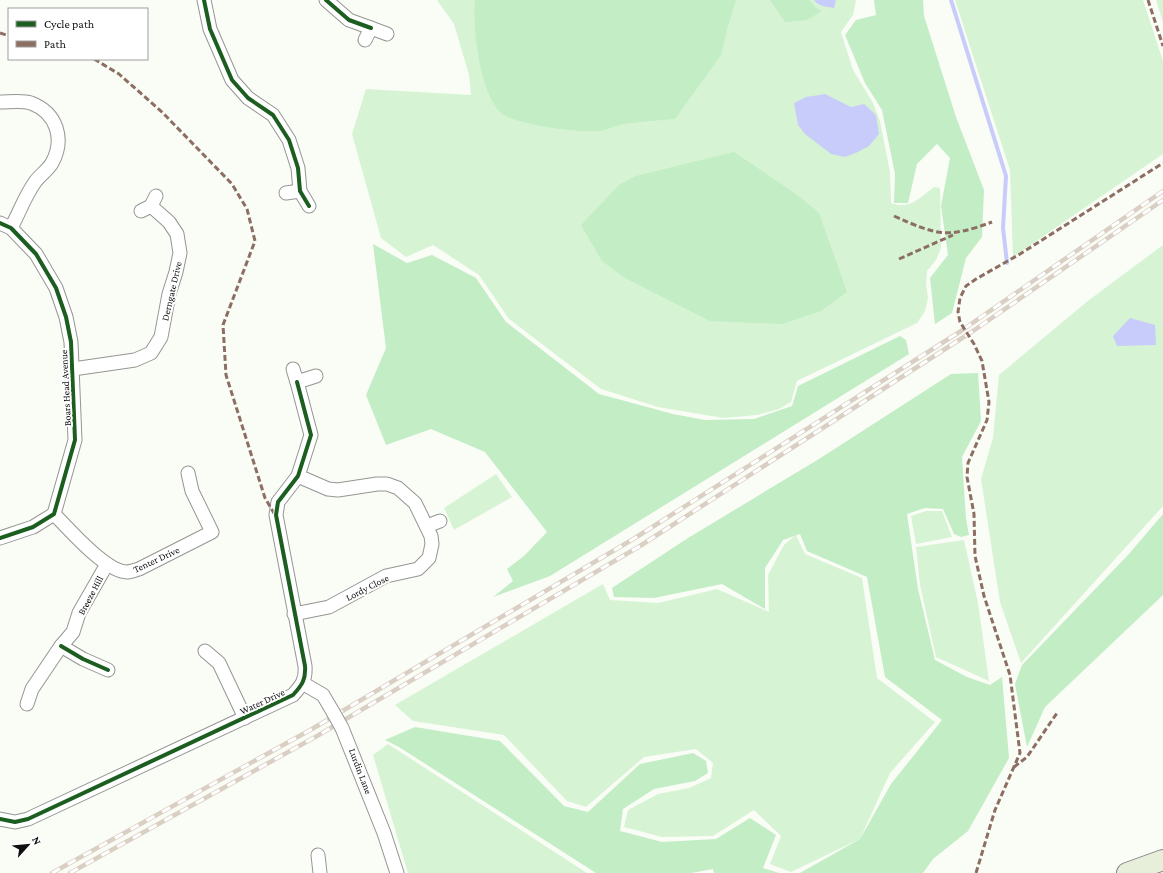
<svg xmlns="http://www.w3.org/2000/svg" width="1163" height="873" viewBox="0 0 1163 873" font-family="'Crimson Pro',serif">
  <rect width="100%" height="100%" fill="#fafcf6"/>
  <!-- green -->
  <g fill="#d6f4d4">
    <path d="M 437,0 L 856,0 L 853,15 L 841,32 L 853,70 L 873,103 L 880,121 L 890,172 L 891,203 C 909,210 920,198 934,187 L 940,188 L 941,248 L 936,260 L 927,271 L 926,284 L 928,298 L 925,311 L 917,323 L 797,381 L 791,402 L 779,409 L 757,415 L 723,418 L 658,407 L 601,389 L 509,319 L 479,275 L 433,245 L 406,257 L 381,238 L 352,134 L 366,89 L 471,95 L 469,75 L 454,24 Z"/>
    <polygon points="955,0 1143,0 1163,61 1163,154 1013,257 1010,170"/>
    <polygon points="1156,0 1163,0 1163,23"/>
    <polygon points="1163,245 1163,506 1021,663 1000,602 981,479 993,438 999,375 1089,300"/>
    <polygon points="496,474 512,497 454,530 444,508"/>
    <polygon points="926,511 942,511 952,537 916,544 911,516"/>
    <polygon points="796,535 805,554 862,578 877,678 935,722 890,773 860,839 791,872 770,864 781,836 754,810 713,836 662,837 624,827 628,810 658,794 689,788 711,778 713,763 696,749 644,757 586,807 567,801 504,735 413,721 395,705 603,584 610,600 658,603 717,589 769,612 768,575 784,545"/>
    <polygon points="964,540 978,603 989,681 936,657 920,585 916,547"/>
    <polygon points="388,744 587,873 408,873 373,755"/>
  </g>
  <!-- forest -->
  <g fill="#c2edc5">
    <path d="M 475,0 L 736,0 L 728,26 L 721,55 L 675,119 C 658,120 640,122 623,124 C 614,126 605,131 597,131 C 577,133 520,125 504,115 C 480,100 472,26 475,0 Z"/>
    <polygon points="770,0 809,0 816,8 822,11 807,20 785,22"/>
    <polygon points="874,0 923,0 924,16 956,117 984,190 982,237 966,258 952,313 935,324 930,278 948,255 941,206 950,158 937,144 917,164 908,203 894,203 895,174 882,110 865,83 845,35 856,20 876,15"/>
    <polygon points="734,152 796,194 819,213 847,292 821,311 782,324 710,321 625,278 602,261 581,225 619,185 636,176"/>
    <polygon points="373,244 407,263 432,255 476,278 506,322 599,394 673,414 705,420 754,419 792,406 798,386 900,336 906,340 909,354 550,576 493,597 513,581 507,569 524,556 547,532 485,452 431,429 386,445 366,395 386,348"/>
    <polygon points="978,373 981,421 962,457 966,519 969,535 961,537 954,534 943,509 925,508 907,514 918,589 935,660 967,677 990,685 1002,677 1009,758 968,831 933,859 923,873 800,873 860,839 891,784 942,720 885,677 867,577 807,551 800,534 783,540 765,568 765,609 722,584 654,598 614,597 612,588 688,538 819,459 951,374"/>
    <polygon points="1163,514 1163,595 1045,707 1027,747 1015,684 1022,665 1128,555"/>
    <polygon points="415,727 500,741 564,806 588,812 640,764 693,753 706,761 708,773 695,781 654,789 623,809 620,831 662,842 716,839 750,818 776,835 763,868 779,873 714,873 713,869 691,873 596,873 399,747 385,740"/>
  </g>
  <!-- water -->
  <g fill="#c8ccfa">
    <path d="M 814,0 L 836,0 L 834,8 C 827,7 818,6 814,0 Z"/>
    <polygon points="825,94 851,107 864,104 876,115 879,134 869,146 858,152 845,157 831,154 805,134 798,125 794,103 806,97"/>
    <polygon points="1130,318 1155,325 1156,345 1117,346 1113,336"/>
  </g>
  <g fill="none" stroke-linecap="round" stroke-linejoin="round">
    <!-- stream -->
    <polyline stroke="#c8ccfa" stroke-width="4" points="951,0 1006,176 1003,228 1007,263"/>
    <defs>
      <g id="street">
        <polyline points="204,0 210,29 232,80 248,98 273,115 289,140 298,168 300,191 309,206"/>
        <polyline points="326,0 349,20 371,28"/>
        <polyline points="365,40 371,28 387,34"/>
        <path d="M 0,102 C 9,102 22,100 31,103 C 57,113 65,139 52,163 C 48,170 40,175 35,182 C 25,196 19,213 11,228"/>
        <polyline points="286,193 300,191"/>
        <polyline points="141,211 151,206 156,196"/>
        <polyline points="0,223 11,228 36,254 56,288 66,317 71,342 75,440 54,514 33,527 0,538"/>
        <polyline points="73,369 135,360 151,353 161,337 169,294 176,272 180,253 177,234 169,222 151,206"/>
        <polyline points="293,369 297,382 316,376"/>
        <path d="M 54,514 C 69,529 106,572 127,572 C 130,572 135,570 139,569 L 212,532 L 192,491 L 188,473"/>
        <polyline points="427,526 440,521"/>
        <polyline points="294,614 329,607 386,576 418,569 429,558 432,544 431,536 415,503 398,488 387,484 377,484 338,490 328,489 298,476"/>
        <polyline points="61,646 83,659 108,670"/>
        <polyline points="205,651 219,663 245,718"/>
        <polyline points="304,684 323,695 333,712"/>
        <polyline points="27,704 32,689 61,646 73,632 79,613 107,564"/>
        <polyline points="342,728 384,833 397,873"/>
        <path d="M 0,819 L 15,822 L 28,819 L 293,695 C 302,685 306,680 305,666 L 276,515 L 278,502 L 298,476 L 311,435 L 297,382"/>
        <polyline points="318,855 320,873"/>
      </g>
      <polyline id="primary" points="1127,873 1163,860"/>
    </defs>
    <!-- street casing -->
    <use href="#street" stroke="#959694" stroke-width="15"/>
    <!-- primary casing -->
    <use href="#primary" stroke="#838481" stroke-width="22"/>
    <!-- street -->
    <use href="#street" stroke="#fefffe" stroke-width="13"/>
    <!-- primary -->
    <use href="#primary" stroke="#e7eeda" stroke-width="20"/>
    <defs>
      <g id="rail">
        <polyline points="52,873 312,729 635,538 961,331 1163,191"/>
        <polyline points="70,873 317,736 640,546 973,331 1163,200"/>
      </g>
    </defs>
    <!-- rail casing -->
    <use href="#rail" stroke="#dacfc4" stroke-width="4.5"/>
    <!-- rail -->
    <use href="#rail" stroke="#fff" stroke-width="3" stroke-dasharray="9" stroke-linecap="butt"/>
    <defs>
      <polyline id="street-bridge" points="333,712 342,728"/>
    </defs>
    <!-- street-bridge casing -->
    <use href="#street-bridge" stroke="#959694" stroke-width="15" stroke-linecap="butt"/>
    <!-- street-bridge -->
    <use href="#street-bridge" stroke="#fefffe" stroke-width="13"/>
    <!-- quiet -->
    <g stroke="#8d6e63" stroke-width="3" stroke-dasharray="6 3" stroke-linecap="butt">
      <polyline points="1148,0 1163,46"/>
      <polyline points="0,33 9,36"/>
      <polyline points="94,59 119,74 163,113 232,184 247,209 255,241 223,325 226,375 265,498 275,515"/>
      <path d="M 894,216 C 937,235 946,239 992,222"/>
      <polyline points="899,259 953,235"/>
      <polyline points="1014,767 1027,757 1057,713"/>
      <polyline points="976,873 995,810 1020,753 1010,675 984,596 975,556 974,514 967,477 968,463 987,420 989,402 982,361 974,344 960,322 958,312 960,298 966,286 976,279 1020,254 1163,163"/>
    </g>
    <defs>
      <g id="cycleway">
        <polyline points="204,0 210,29 232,80 248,98 273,115 289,140 298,168 300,191 309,206"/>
        <polyline points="326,0 349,20 371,28"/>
        <polyline points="0,223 11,228 36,254 56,288 66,317 71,342 75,440 54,514 33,527 0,538"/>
        <polyline points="61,646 83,659 108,670"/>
        <path d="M 0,819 L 15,822 L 28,819 L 293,695 C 302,685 306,680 305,666 L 276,515 L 278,502 L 298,476 L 311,435 L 297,382"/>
      </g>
    </defs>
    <!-- cycleway casing -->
    <use href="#cycleway" stroke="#fff" stroke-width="6"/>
    <!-- cycleway -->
    <use href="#cycleway" stroke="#1b5e20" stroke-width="4"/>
  </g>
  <g text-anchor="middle" stroke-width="4" stroke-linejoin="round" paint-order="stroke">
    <!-- street labels -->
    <g font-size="10" fill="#101010" stroke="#fff">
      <text transform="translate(171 291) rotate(-77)" y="4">Derngate Drive</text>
      <text transform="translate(65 388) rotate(-93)" y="4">Boars Head Avenue</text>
      <text transform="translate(156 559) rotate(-25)" y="4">Tenter Drive</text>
      <text transform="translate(367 587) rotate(-27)" y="4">Lordy Close</text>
      <text transform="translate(90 595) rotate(-62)" y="4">Breeze Hill</text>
      <text transform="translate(262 701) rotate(-25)" y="4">Water Drive</text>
      <text transform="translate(361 771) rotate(69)" y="4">Lurdin Lane</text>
    </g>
  </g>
  <!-- legend -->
  <rect x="8" y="8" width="140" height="52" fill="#ffffff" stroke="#9f9f9f"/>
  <rect x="16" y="21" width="20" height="6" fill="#1b5e20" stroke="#9f9f9f"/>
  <text x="44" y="28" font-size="12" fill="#101010">Cycle path</text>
  <rect x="16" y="41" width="20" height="6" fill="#8d6e63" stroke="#9f9f9f"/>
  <text x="44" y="48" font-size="12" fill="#101010">Path</text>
  <!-- north arrow -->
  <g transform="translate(28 845) rotate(63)" stroke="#ffffff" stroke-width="3" paint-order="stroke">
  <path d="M0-3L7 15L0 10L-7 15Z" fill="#101010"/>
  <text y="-6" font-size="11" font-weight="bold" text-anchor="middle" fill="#101010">N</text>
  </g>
</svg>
